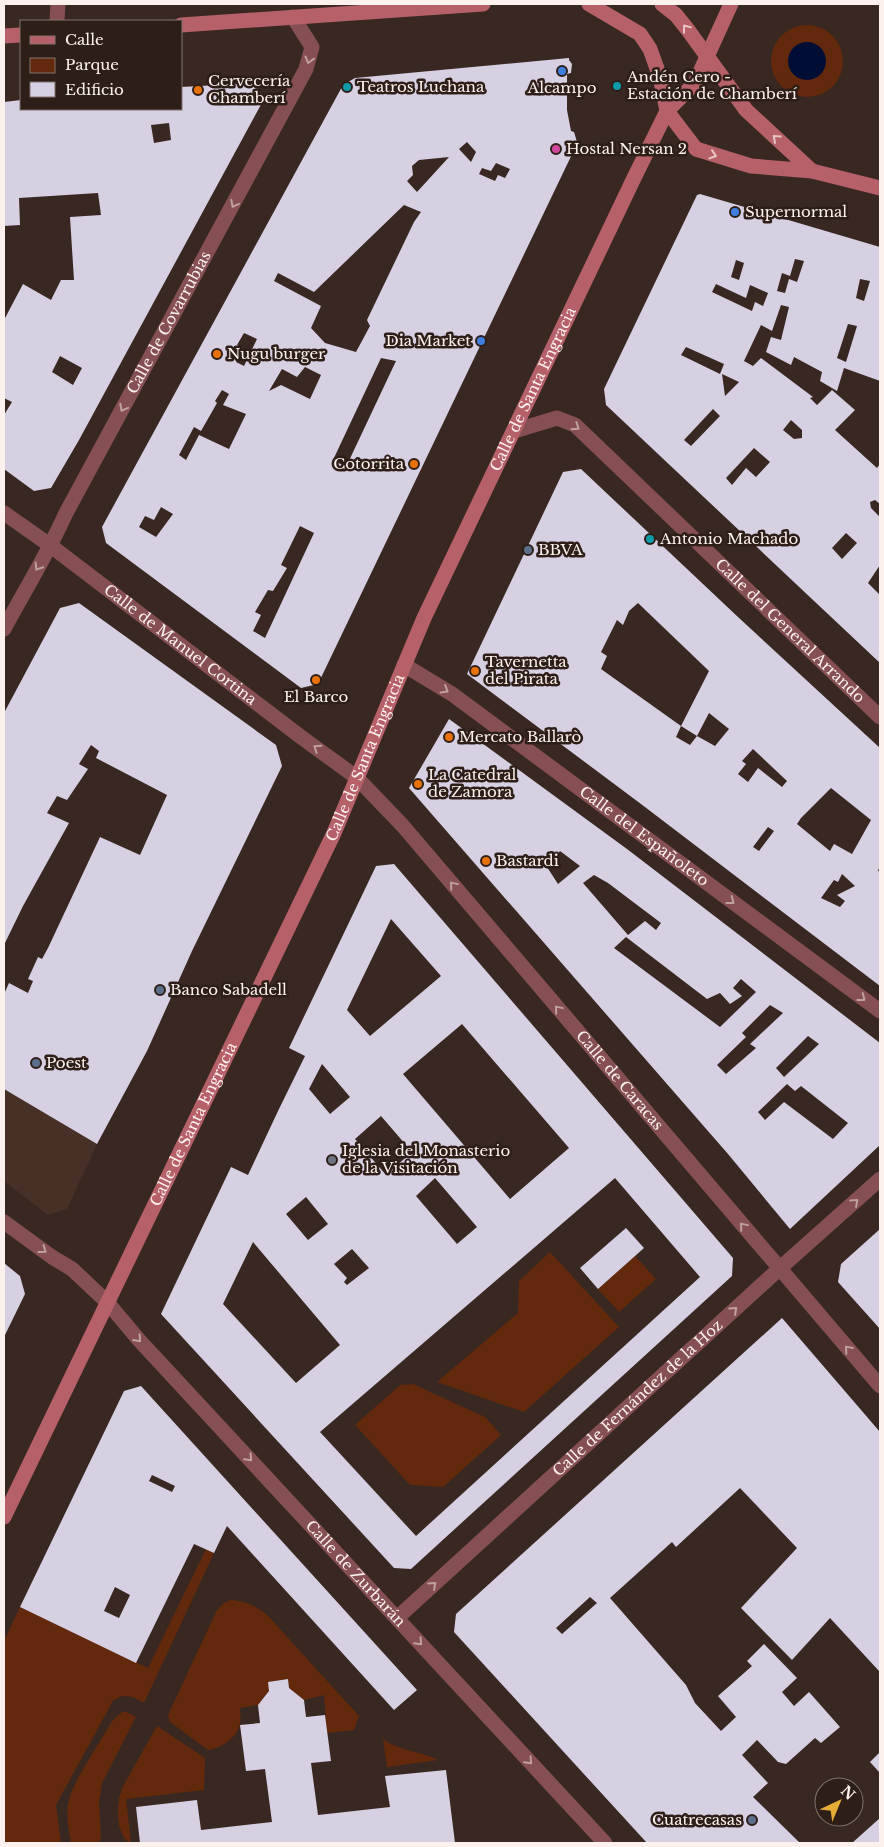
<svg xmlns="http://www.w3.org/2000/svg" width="884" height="1847" viewBox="0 0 884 1847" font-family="'Libre Baskerville',serif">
  <rect width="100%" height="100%" fill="#382821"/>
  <!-- built -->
  <polygon fill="#473127" points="4,1089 97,1144 67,1209 48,1215 4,1181"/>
  <!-- green -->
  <g fill="#62290c">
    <circle cx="807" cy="61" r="36"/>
    <polygon points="550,1252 619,1327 524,1412 437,1382 518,1313 519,1281"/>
    <polygon points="635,1256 656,1279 619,1312 598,1289"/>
    <polygon points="413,1384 485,1417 501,1435 443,1487 410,1485 355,1425 400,1385"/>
    <path d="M 206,1549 L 214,1553 L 144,1703 C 133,1697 124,1692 113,1701 L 56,1805 L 61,1843 L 4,1843 L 4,1641 L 20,1607 L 148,1668 Z"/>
    <path d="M 231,1600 C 246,1601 258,1607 269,1617 L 359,1716 L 354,1730 L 327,1733 L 324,1695 L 304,1700 L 289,1688 L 288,1679 L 269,1682 L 269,1691 L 258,1705 L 240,1708 C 240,1713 241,1719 240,1724 C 238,1737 220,1749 208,1750 L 170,1722 L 168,1715 L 217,1610 L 224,1603 Z"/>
    <path d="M 122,1712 L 127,1712 L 136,1717 L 102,1783 L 99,1803 L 101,1838 L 98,1843 L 71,1843 C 69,1831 66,1817 68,1804 C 71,1784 101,1741 112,1721 Z"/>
    <path d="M 157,1726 L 205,1758 L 204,1790 L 126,1799 L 131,1843 L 129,1843 C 115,1831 116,1805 122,1788 Z"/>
    <path d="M 383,1739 C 399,1751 420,1751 438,1760 L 387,1767 Z"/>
  </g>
  <!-- water -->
  <circle fill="#000e35" cx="807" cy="61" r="19"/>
  <!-- building -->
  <g fill="#d7cfe2" fill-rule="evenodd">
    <path d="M 569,58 L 569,60 L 572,64 L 571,73 L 567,74 L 567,110 L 571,131 L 574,132 L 577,142 L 574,145 L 575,148 L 318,684 L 301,688 L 106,543 L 102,527 L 343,85 L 355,78 ZM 467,142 L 476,152 L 471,162 L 459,149 ZM 449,157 L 417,192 L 407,181 L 413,175 L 412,166 L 419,160 ZM 496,163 L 510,169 L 505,178 L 498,175 L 495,181 L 479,174 L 482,168 L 491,171 ZM 404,205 L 421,212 L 414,222 L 367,320 L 370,326 L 356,352 L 325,343 L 311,328 L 321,306 L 274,281 L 278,273 L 314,292 ZM 244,333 L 257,339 L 244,366 L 236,362 L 243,349 L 237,345 ZM 381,358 L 396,361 L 346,467 L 333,460 ZM 305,367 L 321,375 L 310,399 L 281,385 L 269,391 L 282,369 L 297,377 ZM 222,390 L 229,394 L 223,405 L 246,414 L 229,449 L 199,435 L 186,460 L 179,455 L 194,427 L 201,431 L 217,403 L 215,401 ZM 161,507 L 173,514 L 156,537 L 139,527 L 145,516 L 154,520 ZM 300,526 L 314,533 L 265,638 L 253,631 L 261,615 L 255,612 L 268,590 L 273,591 L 287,568 L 281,565 Z"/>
    <path d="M 255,83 L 264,99 L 79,440 L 51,488 L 34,491 L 4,469 L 4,415 L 12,402 L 4,398 L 4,320 L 23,284 L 51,300 L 61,280 L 74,280 L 70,217 L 101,215 L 98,193 L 19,198 L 20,225 L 4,226 L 4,102 L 21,100 L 21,109 L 181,109 L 181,87 ZM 169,123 L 171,140 L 154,143 L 151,125 ZM 60,356 L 82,368 L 73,385 L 52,372 Z"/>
    <path d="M 700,194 L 880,247 L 880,381 L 844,368 L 837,391 L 820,381 L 822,372 L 794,357 L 791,365 L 766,352 L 771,337 L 781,340 L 789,307 L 781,305 L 772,331 L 761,325 L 744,361 L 753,366 L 761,358 L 813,397 L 810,398 L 817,405 L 832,390 L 855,410 L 835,430 L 877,468 L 880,464 L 880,504 L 875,500 L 870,502 L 871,508 L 880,517 L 880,565 L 868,583 L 880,595 L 880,663 L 606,405 L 604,389 L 697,195 ZM 795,259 L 804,261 L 797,282 L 789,279 L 785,293 L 777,291 L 782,273 L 790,276 ZM 736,260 L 744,263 L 739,280 L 731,277 ZM 860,279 L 870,281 L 864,301 L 856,298 ZM 716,284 L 746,298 L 750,285 L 768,293 L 763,306 L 755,302 L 752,311 L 712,292 ZM 848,324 L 857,326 L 846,362 L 837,358 ZM 686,347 L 724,364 L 720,374 L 681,355 ZM 722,374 L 739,382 L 725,396 ZM 713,409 L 720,416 L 691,446 L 684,440 ZM 791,420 L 802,430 L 802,438 L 794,439 L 783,430 ZM 754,448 L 770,462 L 756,477 L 746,468 L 732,485 L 726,478 ZM 846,533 L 857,543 L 842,559 L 832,548 Z"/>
    <path d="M 581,469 L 738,617 L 880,748 L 880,867 L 878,870 L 880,874 L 880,986 L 641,804 L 467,674 L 563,472 ZM 638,603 L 709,671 L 681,726 L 697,736 L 709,713 L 729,729 L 715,746 L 697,736 L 690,745 L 676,737 L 681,726 L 601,669 L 607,656 L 601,652 L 617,620 L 623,625 L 629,611 ZM 753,749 L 787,781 L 782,787 L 758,768 L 748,782 L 738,774 L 746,764 L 742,761 ZM 831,788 L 871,820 L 852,854 L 834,844 L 830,851 L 797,824 L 801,818 ZM 768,827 L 774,831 L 759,851 L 753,847 ZM 842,874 L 855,886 L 837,895 L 845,901 L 840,907 L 821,898 L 834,880 L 838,882 Z"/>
    <polygon points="79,603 276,745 282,766 192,951 147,1051 97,1144 4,1089 4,994 9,983 28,993 33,981 28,979 38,957 42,959 48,948 100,837 140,855 167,795 96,758 99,751 91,745 79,764 88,769 67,800 57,796 47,813 69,823 23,906 4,945 4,713 60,608"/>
    <path d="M 449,719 L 627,849 L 880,1043 L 880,1145 L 790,1229 L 728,1154 L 409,788 ZM 560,851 L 580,866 L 558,884 L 547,867 ZM 594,875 L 608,883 L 661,923 L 656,930 L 645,921 L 628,935 L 583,883 ZM 626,937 L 707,999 L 720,993 L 730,1004 L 742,996 L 733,988 L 741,979 L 756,992 L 720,1027 L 614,948 ZM 770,1005 L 783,1013 L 750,1044 L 756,1048 L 726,1074 L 717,1065 L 746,1037 L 742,1033 ZM 808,1036 L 819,1044 L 784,1077 L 776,1068 ZM 787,1084 L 795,1091 L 801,1086 L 848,1123 L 833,1139 L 784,1102 L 765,1120 L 758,1112 Z"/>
    <path d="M 394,864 L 733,1258 L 732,1276 L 411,1569 L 394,1568 L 161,1314 L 231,1167 L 248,1175 L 278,1111 L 305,1056 L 289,1048 L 376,866 ZM 391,919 L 441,976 L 370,1036 L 347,1010 ZM 462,1024 L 569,1148 L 510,1199 L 403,1074 ZM 322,1064 L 350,1097 L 330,1114 L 309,1089 ZM 381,1116 L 412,1152 L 386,1175 L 355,1139 ZM 435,1178 L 477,1227 L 457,1244 L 416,1196 ZM 615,1178 L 700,1277 L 416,1536 L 320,1432 ZM 306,1197 L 328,1224 L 308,1240 L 286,1214 ZM 253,1242 L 340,1345 L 296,1383 L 223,1304 ZM 352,1249 L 369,1268 L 347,1285 L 344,1282 L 347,1278 L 334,1264 Z"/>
    <polygon points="626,1228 644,1248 598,1289 580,1268"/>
    <polygon points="880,1229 880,1329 838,1282 841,1264"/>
    <polygon points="4,1263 20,1276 25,1294 4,1337"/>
    <path d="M 782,1318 L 880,1432 L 880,1670 L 879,1671 L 830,1618 L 792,1660 L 741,1608 L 797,1548 L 740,1488 L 676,1547 L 672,1542 L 610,1598 L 686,1685 L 695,1703 L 721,1731 L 736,1717 L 718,1696 L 752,1666 L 747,1661 L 764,1644 L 797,1678 L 782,1692 L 794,1706 L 809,1692 L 840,1727 L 821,1743 L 815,1738 L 786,1764 L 778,1762 L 757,1740 L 742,1755 L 768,1783 L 753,1797 L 800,1843 L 647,1843 L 454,1632 L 456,1614 ZM 590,1597 L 597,1603 L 562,1634 L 556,1628 Z"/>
    <path d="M 141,1386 L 417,1690 L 394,1710 L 227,1526 L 214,1553 L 194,1544 L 136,1663 L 20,1607 L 124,1391 ZM 152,1475 L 175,1486 L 172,1492 L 149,1481 ZM 115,1587 L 130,1595 L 119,1618 L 104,1611 Z"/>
    <polygon points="288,1679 289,1688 304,1700 306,1717 325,1715 331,1761 311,1763 318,1815 390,1807 385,1776 446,1770 455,1843 140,1843 136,1807 197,1800 201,1830 272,1822 265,1769 246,1771 240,1725 260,1723 258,1705 269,1691 268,1682"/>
    <polygon points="880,1752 880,1773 870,1762"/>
    <polygon points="880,1818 880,1843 852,1843"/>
  </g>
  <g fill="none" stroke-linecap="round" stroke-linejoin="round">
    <!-- street -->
    <g stroke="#854f54" stroke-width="15">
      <polyline points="57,21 58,4"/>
      <path id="s1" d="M 514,431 L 557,418 L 575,425 L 880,717"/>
      <path id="s2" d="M 4,513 L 51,546 L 301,737 L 356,777 L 403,826 L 880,1386"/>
      <path id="s3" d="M 4,629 C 25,590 48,553 66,513 L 306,69 L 312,47 L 293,17"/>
      <path id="s4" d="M 404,665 L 452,694 L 880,1011"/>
      <path id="s5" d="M 4,1222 L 52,1257 L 72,1269 L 107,1302 L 139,1340 L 605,1843"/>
      <path id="s6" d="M 397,1618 L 779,1269 L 880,1179"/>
    </g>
    <!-- secondary -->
    <g stroke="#b66069" stroke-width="15">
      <polyline points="589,4 640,34 650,49 660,77 667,111 696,149 751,166 812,171 880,188"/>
      <polyline points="662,4 676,15 688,30 746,110 812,171"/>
      <polyline points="181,25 483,4"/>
      <polyline points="4,36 21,35"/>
      <path id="s7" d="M 4,1517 L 334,833 L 424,618 L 634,178 L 667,111 L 695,83 L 731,4"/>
    </g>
  </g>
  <!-- one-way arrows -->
  <defs><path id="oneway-chevron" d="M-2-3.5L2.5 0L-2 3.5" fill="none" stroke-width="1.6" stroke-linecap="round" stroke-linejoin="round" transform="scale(1.25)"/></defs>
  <g stroke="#e7c6c5">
    <use href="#oneway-chevron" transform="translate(686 28) rotate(-127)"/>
    <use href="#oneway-chevron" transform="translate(776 138) rotate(-138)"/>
    <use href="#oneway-chevron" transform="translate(713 155) rotate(18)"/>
  </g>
  <g stroke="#c0a0a0">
    <use href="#oneway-chevron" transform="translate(309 60) rotate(105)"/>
    <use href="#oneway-chevron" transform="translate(234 204) rotate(118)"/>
    <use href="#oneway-chevron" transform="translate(123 408) rotate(118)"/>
    <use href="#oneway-chevron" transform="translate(576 427) rotate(34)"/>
    <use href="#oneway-chevron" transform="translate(38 567) rotate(122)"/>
    <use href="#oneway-chevron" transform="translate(445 690) rotate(31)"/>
    <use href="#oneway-chevron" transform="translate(317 748) rotate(-146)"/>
    <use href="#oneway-chevron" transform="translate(453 885) rotate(-130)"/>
    <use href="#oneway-chevron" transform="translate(731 901) rotate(37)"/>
    <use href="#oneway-chevron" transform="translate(862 998) rotate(37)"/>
    <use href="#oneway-chevron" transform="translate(558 1009) rotate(-130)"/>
    <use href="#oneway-chevron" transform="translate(855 1202) rotate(-42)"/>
    <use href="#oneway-chevron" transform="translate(743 1226) rotate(-130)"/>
    <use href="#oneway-chevron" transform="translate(43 1250) rotate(36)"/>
    <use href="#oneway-chevron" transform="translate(734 1310) rotate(-42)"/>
    <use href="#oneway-chevron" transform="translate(138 1339) rotate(48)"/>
    <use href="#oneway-chevron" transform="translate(848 1349) rotate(-131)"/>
    <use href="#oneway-chevron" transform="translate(249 1458) rotate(47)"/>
    <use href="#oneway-chevron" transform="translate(433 1585) rotate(-42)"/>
    <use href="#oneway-chevron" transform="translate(419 1642) rotate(47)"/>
    <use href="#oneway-chevron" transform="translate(529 1761) rotate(47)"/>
  </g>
  <!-- markers -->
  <g fill="#3f7fe0" stroke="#2e1e18" stroke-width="2">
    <circle cx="562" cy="71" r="5"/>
    <circle cx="735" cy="212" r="5"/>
    <circle cx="481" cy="341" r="5"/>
  </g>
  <g fill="#0f9aa8" stroke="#2e1e18" stroke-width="2">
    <circle cx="617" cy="86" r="5"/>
    <circle cx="347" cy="87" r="5"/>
    <circle cx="650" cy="539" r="5"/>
  </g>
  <g fill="#e8710a" stroke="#2e1e18" stroke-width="2">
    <circle cx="198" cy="90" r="5"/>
    <circle cx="217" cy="354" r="5"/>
    <circle cx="414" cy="464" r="5"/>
    <circle cx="475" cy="671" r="5"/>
    <circle cx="316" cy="680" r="5"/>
    <circle cx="449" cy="737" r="5"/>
    <circle cx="418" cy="784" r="5"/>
    <circle cx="486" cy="861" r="5"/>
  </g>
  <circle fill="#d1479c" stroke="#2e1e18" stroke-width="2" cx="556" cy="149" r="5"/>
  <g fill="#5c6f8a" stroke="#2e1e18" stroke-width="2">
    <circle cx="528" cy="550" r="5"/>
    <circle cx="160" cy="990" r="5"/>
    <circle cx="36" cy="1063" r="5"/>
    <circle cx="752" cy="1820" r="5"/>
  </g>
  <circle fill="#6b7280" stroke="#2e1e18" stroke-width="2" cx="332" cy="1160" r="5"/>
  <g text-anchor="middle" stroke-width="5" stroke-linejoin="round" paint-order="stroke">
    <!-- poi labels -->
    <g font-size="15" fill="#fcf1ed" stroke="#2e1e18" text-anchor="start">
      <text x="627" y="82">Andén Cero -<tspan x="627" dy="17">Estación de Chamberí</tspan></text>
      <text x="208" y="86">Cervecería<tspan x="208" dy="17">Chamberí</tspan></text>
      <text x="357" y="92">Teatros Luchana</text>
      <text x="562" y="93" text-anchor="middle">Alcampo</text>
      <text x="566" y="154">Hostal Nersan 2</text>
      <text x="745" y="217">Supernormal</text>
      <text x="471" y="346" text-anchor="end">Dia Market</text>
      <text x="227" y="359">Nugu burger</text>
      <text x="404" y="469" text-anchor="end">Cotorrita</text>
      <text x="660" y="544">Antonio Machado</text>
      <text x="538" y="555">BBVA</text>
      <text x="485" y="667">Tavernetta<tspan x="485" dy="17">del Pirata</tspan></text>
      <text x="316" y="702" text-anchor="middle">El Barco</text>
      <text x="459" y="742">Mercato Ballarò</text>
      <text x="428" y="780">La Catedral<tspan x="428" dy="17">de Zamora</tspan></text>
      <text x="496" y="866">Bastardi</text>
      <text x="170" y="995">Banco Sabadell</text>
      <text x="46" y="1068">Poest</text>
      <text x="342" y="1156">Iglesia del Monasterio<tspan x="342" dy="17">de la Visitación</tspan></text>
      <text x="742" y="1825" text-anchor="end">Cuatrecasas</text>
    </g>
    <!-- street labels -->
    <g font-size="15" fill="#fcf1ed" stroke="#2e1e18">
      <text dy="5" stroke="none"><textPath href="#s3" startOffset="348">Calle de Covarrubias</textPath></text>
      <text dy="5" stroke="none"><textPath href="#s7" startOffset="1246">Calle de Santa Engracia</textPath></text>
      <text dy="5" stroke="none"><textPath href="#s1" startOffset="362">Calle del General Arrando</textPath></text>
      <text dy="5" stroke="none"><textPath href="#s2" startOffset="220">Calle de Manuel Cortina</textPath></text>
      <text dy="5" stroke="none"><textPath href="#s7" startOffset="841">Calle de Santa Engracia</textPath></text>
      <text dy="5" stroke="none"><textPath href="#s4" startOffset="295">Calle del Españoleto</textPath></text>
      <text dy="5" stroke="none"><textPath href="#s2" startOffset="842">Calle de Caracas</textPath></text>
      <text dy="5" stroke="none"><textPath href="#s7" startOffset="436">Calle de Santa Engracia</textPath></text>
      <text dy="5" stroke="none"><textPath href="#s6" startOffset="326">Calle de Fernández de la Hoz</textPath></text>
      <text dy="5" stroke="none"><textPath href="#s5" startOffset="499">Calle de Zurbarán</textPath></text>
    </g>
  </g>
  <!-- border -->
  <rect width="884" height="1847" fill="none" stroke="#fcf1ed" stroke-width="10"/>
  <!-- legend -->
  <rect x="20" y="20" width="162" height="90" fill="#2e1e18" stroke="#80726d"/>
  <rect x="30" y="36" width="25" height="8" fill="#b66069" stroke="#80726d"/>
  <text x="65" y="45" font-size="15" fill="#fcf1ed">Calle</text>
  <rect x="30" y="58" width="25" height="15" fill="#62290c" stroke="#80726d"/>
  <text x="65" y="70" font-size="15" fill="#fcf1ed">Parque</text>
  <rect x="30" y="82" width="25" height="15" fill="#d7cfe2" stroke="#80726d"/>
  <text x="65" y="95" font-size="15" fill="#fcf1ed">Edificio</text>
  <!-- north arrow -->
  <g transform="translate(839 1802) rotate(44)"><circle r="24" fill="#2e1e18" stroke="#80726d"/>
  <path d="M0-4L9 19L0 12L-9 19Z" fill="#e5ad35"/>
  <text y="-8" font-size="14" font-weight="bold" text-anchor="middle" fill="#fcf1ed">N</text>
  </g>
</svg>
